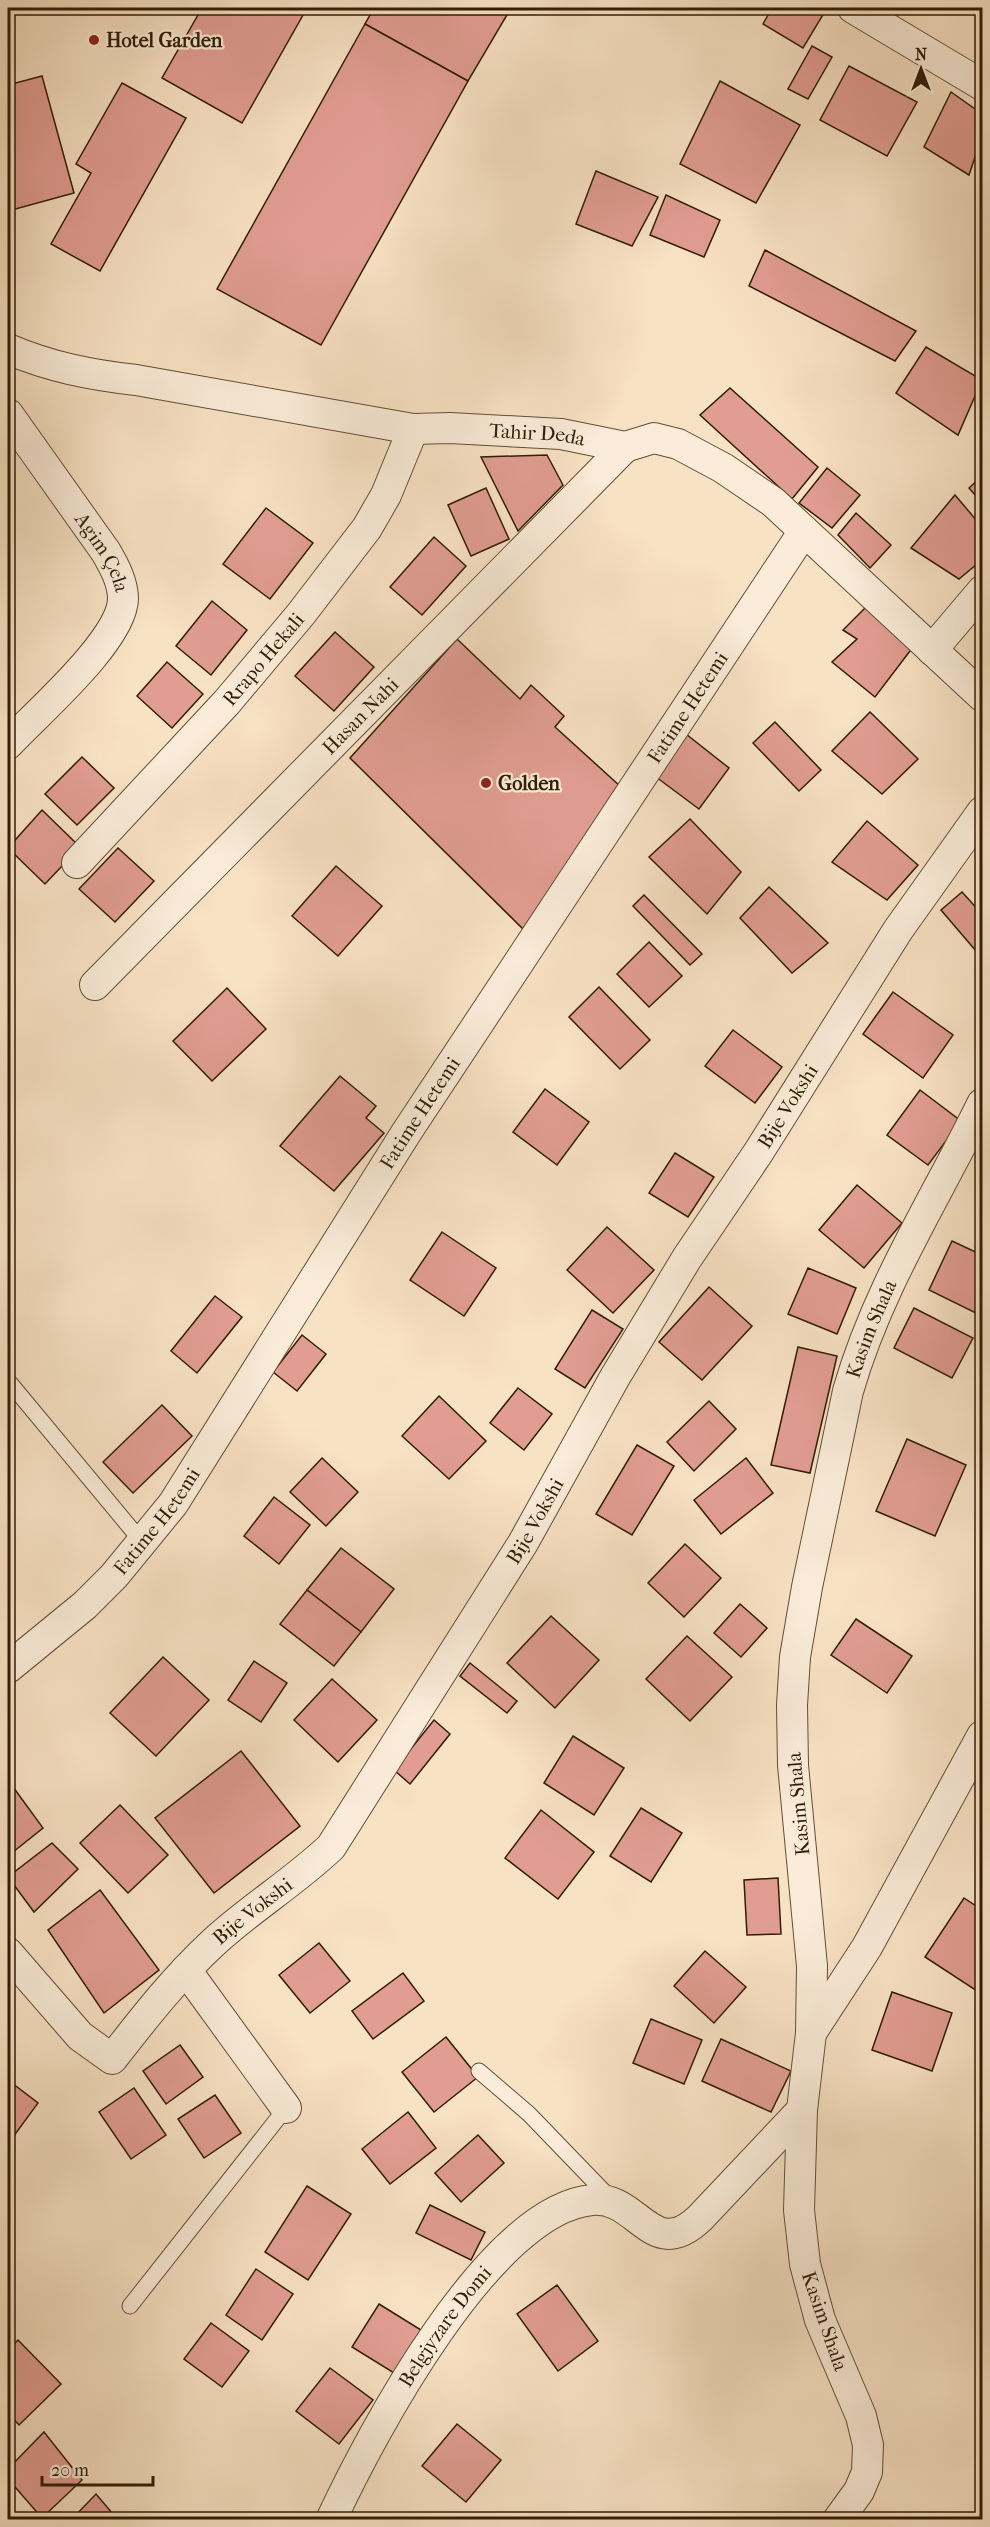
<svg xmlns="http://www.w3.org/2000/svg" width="990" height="2527" viewBox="0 0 990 2527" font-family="'IM FELL French Canon',serif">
  <rect width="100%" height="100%" fill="#f8e2c4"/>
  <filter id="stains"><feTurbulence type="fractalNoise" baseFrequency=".00333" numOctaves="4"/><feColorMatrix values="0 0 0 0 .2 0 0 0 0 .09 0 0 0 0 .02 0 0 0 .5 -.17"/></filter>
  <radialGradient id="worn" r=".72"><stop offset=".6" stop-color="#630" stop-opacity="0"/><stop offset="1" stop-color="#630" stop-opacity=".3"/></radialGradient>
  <!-- building -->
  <g fill="#e19d92" stroke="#301d05" stroke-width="1.5">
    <polygon points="202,8 307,8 242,123 162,78"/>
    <polygon points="374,8 511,8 468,81 365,24"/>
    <polygon points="772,8 827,8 803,48 763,24"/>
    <polygon points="365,24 468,81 321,345 217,289"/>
    <polygon points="812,46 832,57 808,99 788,89"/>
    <polygon points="849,66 917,102 887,156 820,120"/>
    <polygon points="42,76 74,193 8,211 8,85"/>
    <polygon points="720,81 800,125 756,203 680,164"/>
    <polygon points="122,83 186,118 100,271 51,244 91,173 76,164"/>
    <polygon points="951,92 982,114 982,136 969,175 924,147"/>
    <polygon points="596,171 658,197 632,246 576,224"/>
    <polygon points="666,195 720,220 704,257 650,235"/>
    <polygon points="765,250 916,331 895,361 749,286"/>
    <polygon points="926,347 982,380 958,435 896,393"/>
    <polygon points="730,388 818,467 792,499 700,415"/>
    <polygon points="547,455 563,485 518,531 481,457"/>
    <polygon points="827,468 860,495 832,528 799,503"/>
    <polygon points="982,476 982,503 969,488"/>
    <polygon points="486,488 509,539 471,556 448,505"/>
    <polygon points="955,495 977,521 977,564 959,579 911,548"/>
    <polygon points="266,508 313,543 270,599 223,564"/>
    <polygon points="856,513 891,545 870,568 838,535"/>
    <polygon points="434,537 466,566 422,615 390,587"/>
    <polygon points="212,601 247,630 211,675 176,646"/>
    <polygon points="868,605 913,647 875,697 832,662 857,639 843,630"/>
    <polygon points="335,632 374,667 334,711 295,676"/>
    <polygon points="457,639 520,699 531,685 564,716 555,727 620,786 523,929 350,758"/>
    <polygon points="167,662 203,694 172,728 137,696"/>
    <polygon points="870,712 918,759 882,794 832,751"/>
    <polygon points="775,722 821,770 799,791 753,743"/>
    <polygon points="686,734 729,768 699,809 652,774"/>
    <polygon points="82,757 114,788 77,825 45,794"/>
    <polygon points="42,810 80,847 45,884 8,848"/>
    <polygon points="690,819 741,872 707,914 649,857"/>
    <polygon points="867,821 918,865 887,900 832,862"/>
    <polygon points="118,848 154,881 115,922 79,889"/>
    <polygon points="336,866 382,906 338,956 292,916"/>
    <polygon points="769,887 828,943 792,973 740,918"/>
    <polygon points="962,892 982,914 982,958 941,910"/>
    <polygon points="644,895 702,954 690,965 633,906"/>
    <polygon points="649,942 682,976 649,1007 617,974"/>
    <polygon points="599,987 650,1040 620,1069 569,1017"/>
    <polygon points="227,988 266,1029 212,1081 173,1041"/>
    <polygon points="893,992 953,1035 923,1078 863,1034"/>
    <polygon points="733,1030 782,1067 755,1103 705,1066"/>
    <polygon points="340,1076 376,1106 366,1118 384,1133 334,1191 280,1146"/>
    <polygon points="545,1089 589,1122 557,1165 513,1132"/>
    <polygon points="920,1090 961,1121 928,1165 887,1135"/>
    <polygon points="675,1153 714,1177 688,1217 649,1193"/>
    <polygon points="857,1185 902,1223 864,1268 819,1230"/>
    <polygon points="607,1227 654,1270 613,1313 567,1270"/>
    <polygon points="442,1232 496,1268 464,1316 410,1280"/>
    <polygon points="952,1241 982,1255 982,1316 929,1290"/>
    <polygon points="808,1268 856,1288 837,1334 788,1314"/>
    <polygon points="709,1287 752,1326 702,1380 659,1342"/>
    <polygon points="215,1296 242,1317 197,1373 171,1351"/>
    <polygon points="914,1308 973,1338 952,1378 894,1348"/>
    <polygon points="592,1310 623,1329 585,1388 555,1369"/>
    <polygon points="302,1335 326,1354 297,1391 273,1372"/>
    <polygon points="798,1347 837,1356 810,1473 771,1465"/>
    <polygon points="518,1388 552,1414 524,1450 490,1423"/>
    <polygon points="439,1396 486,1441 449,1479 402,1436"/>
    <polygon points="709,1401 736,1429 694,1471 667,1442"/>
    <polygon points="162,1405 192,1436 133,1493 103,1462"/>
    <polygon points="907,1439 966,1465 935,1536 876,1511"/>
    <polygon points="637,1445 674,1466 632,1535 596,1514"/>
    <polygon points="322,1458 358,1492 326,1526 290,1492"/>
    <polygon points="746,1458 773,1493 721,1534 694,1500"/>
    <polygon points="274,1497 310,1525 279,1564 244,1536"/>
    <polygon points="685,1544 721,1578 684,1617 648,1583"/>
    <polygon points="341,1548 394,1589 361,1632 307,1590"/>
    <polygon points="307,1590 361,1632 334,1666 280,1624"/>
    <polygon points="740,1604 767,1628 741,1657 714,1633"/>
    <polygon points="551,1616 599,1660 555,1708 507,1663"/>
    <polygon points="856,1619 912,1656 887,1693 831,1655"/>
    <polygon points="687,1636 732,1677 690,1721 646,1679"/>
    <polygon points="163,1657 209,1700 156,1756 110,1713"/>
    <polygon points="254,1661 287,1683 261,1722 228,1700"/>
    <polygon points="470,1663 517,1701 507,1713 460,1676"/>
    <polygon points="332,1679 377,1720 338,1762 294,1720"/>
    <polygon points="434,1720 450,1734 410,1784 394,1770"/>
    <polygon points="573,1736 624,1768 594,1815 544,1783"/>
    <polygon points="241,1751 300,1826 214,1893 155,1818"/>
    <polygon points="8,1780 43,1828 8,1856"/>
    <polygon points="120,1805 168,1855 128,1893 80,1843"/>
    <polygon points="641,1808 682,1833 651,1882 610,1856"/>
    <polygon points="541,1810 594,1852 558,1899 505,1858"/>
    <polygon points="52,1843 78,1869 34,1912 8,1877"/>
    <polygon points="778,1878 781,1934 747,1935 744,1880"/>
    <polygon points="100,1890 159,1970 104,2013 48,1930"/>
    <polygon points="964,1898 982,1910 982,1983 977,1991 925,1957"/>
    <polygon points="319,1943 350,1981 310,2013 279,1975"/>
    <polygon points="705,1951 746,1987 714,2023 674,1986"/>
    <polygon points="403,1973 424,2001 373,2039 352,2011"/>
    <polygon points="892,1992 952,2013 932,2071 872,2050"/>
    <polygon points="651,2019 702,2040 684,2084 633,2063"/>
    <polygon points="446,2037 478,2077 434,2112 402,2072"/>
    <polygon points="721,2039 791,2071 771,2112 702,2081"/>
    <polygon points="180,2045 203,2077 166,2104 143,2071"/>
    <polygon points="8,2080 38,2103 8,2144"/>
    <polygon points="134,2088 166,2135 131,2159 99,2112"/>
    <polygon points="215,2095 241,2133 204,2158 178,2119"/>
    <polygon points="408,2112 436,2148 390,2184 362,2149"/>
    <polygon points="478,2135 504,2163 461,2202 435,2173"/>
    <polygon points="307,2186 351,2214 308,2280 265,2252"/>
    <polygon points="430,2205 485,2232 471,2260 416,2233"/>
    <polygon points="256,2269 293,2294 262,2340 226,2315"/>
    <polygon points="557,2285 598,2341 558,2371 517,2314"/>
    <polygon points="379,2304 421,2330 394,2373 352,2347"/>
    <polygon points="211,2323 249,2351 222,2387 184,2359"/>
    <polygon points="18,2340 61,2384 19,2425 8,2413 8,2350"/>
    <polygon points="330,2368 373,2400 339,2444 296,2411"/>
    <polygon points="457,2424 501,2460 466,2502 422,2466"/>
    <polygon points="44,2432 82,2480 42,2518 8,2479 8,2469"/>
    <polygon points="96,2494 118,2520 71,2520"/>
  </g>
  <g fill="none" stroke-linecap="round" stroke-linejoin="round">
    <defs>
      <g id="service">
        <polyline points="10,1383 143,1543"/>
        <polyline points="479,2071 529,2114 612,2200"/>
        <polyline points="130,2306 286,2108"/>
      </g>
      <g id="minor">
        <polyline points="853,8 982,85"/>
        <path id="s1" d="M 8,349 C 50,367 91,375 136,380 L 413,429 L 450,428 L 561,434 L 625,447 L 654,438 L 678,444 L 723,468 L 773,502 L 982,696"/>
        <path id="s2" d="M 8,414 L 106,552 C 114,566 123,582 123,599 C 122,640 37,713 8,744"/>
        <polyline points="932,650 982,591"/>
        <path id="s3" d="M 77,863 L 227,702 L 301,614 L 367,528 L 386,495 L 413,429"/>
        <path id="s4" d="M 95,985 L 625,447"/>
        <path id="s5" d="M 8,1668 L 85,1605 L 114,1576 L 173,1504 L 406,1133 L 804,531"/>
        <path id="s6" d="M 8,1953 L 80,2036 L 112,2059 C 144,2018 175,1978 214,1942 C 251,1908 294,1882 331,1847 L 523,1543 L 615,1377 L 687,1258 L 758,1153 L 898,930 L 982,812"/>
        <polyline points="186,1970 286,2108"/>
        <polyline points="811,2033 867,1947 982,1736"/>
        <path id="s7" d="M 331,2520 C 371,2434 490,2209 592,2200 C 638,2195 652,2264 700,2218 L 802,2110"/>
        <path id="s8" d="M 838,2520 L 859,2491 L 867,2472 L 868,2445 L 861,2416 L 820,2320 L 805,2264 L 799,2210 L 802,2110 L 811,2033 L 812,1966 L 793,1765 L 792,1705 L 795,1657 L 807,1587 L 848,1391 C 878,1287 935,1200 982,1104"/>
      </g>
    </defs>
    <!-- service casing -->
    <use href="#service" stroke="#624e35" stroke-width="17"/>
    <!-- minor casing -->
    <use href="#minor" stroke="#624e35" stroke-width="32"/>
    <!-- service -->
    <use href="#service" stroke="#faecd9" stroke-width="15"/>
    <!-- minor -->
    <use href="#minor" stroke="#faecd9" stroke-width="30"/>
  </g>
  <!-- markers -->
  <g fill="#8f2418" stroke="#faecd9" stroke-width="2">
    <circle cx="94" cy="40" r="6"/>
    <circle cx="486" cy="783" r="6"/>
  </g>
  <g text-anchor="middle" stroke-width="4.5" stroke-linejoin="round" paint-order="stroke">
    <!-- poi labels -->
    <g font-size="20" font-weight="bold" fill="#301d05" stroke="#faecd9" text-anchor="start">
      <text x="106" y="47">Hotel Garden</text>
      <text x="498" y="790">Golden</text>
    </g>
    <!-- street labels -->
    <g font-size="20" fill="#301d05" stroke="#faecd9">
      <text dy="7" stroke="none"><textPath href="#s1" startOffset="538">Tahir Deda</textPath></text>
      <text dy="7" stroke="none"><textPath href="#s2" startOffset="168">Agim Çela</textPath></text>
      <text dy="7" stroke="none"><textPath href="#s3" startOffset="276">Rrapo Hekali</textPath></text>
      <text dy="7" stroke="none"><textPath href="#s5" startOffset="1182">Fatime Hetemi</textPath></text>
      <text dy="7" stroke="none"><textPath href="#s4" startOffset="378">Hasan Nahi</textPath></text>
      <text dy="7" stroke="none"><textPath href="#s6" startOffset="1326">Bije Vokshi</textPath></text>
      <text dy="7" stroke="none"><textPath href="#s5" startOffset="696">Fatime Hetemi</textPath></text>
      <text dy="7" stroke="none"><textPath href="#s8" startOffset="1222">Kasim Shala</textPath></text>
      <text dy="7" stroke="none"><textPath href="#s5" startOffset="210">Fatime Hetemi</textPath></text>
      <text dy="7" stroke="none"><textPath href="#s6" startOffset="840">Bije Vokshi</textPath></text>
      <text transform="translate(798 1804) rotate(-95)" y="7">Kasim Shala</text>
      <text dy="7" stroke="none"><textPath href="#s6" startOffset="354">Bije Vokshi</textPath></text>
      <text transform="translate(825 2321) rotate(71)" y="7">Kasim Shala</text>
      <text dy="7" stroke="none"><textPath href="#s7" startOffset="225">Belgjyzare Domi</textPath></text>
    </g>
  </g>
  <!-- margin -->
  <rect width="990" height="2527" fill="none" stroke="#f8e2c4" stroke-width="30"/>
  <rect x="9" y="9" width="972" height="2509" fill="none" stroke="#301d05" stroke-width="3"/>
  <rect x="15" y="15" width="960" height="2497" fill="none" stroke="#301d05" stroke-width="1.5"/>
  <!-- north arrow -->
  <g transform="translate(921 69)" stroke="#faecd9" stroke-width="4.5" paint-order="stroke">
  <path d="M0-4.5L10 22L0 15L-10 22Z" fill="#301d05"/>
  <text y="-9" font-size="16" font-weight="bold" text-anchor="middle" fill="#301d05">N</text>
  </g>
  <!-- scale -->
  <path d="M42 2476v9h111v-9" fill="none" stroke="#301d05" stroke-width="3"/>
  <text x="51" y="2476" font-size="18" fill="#301d05" stroke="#faecd9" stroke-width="4.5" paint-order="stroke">20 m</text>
  <rect width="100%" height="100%" filter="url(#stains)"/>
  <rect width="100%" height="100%" fill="url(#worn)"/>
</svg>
